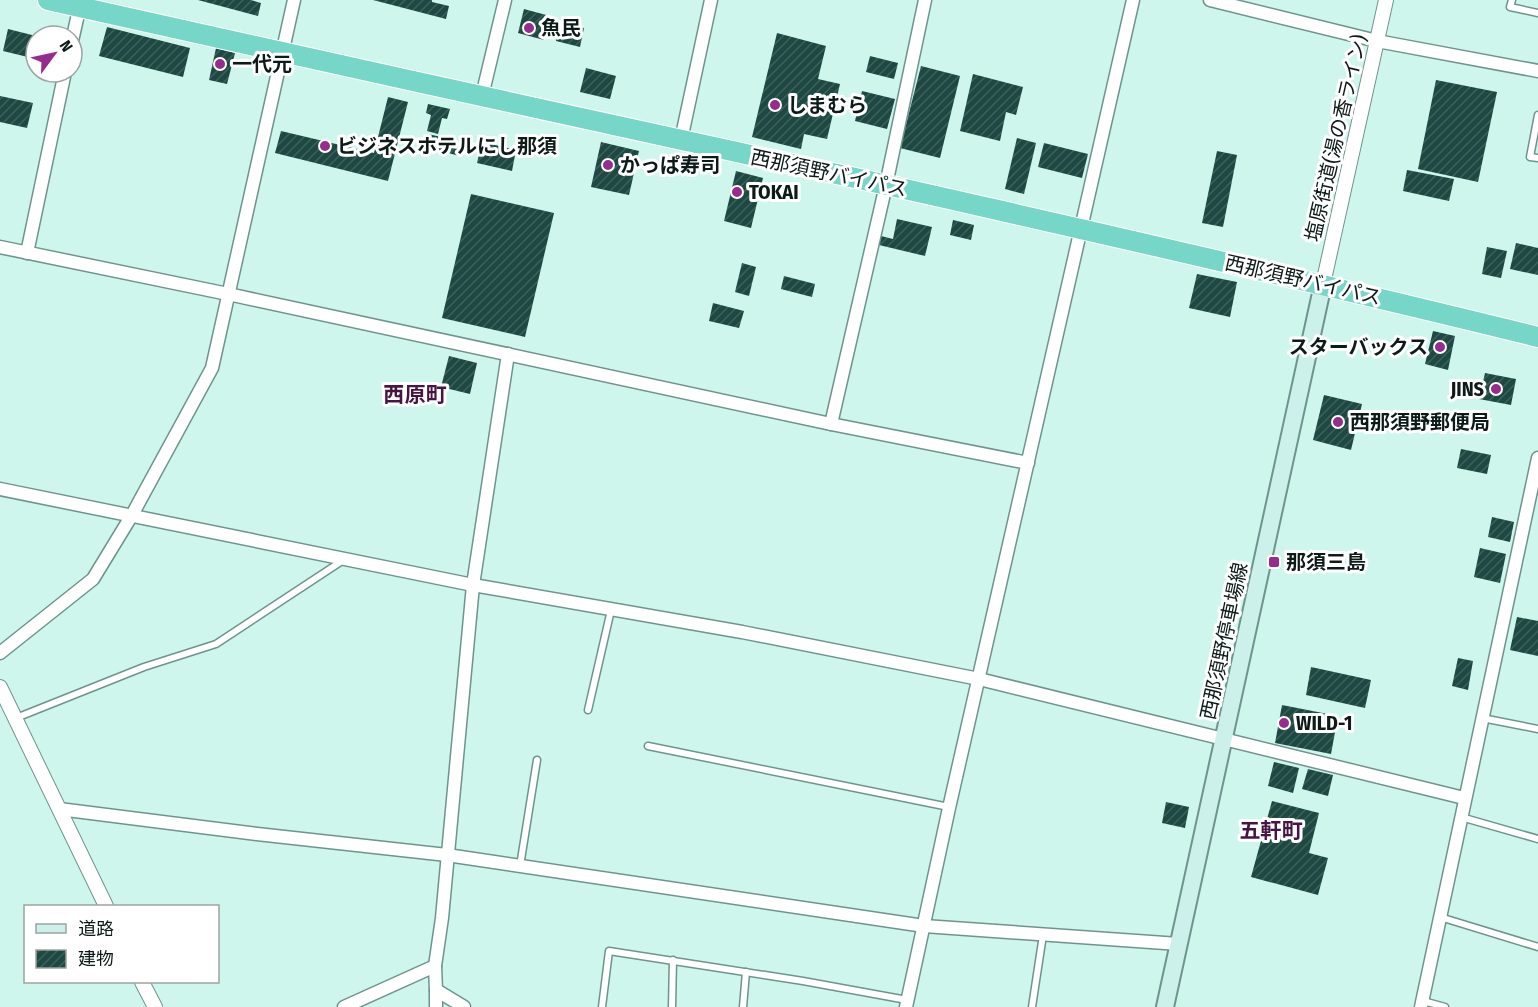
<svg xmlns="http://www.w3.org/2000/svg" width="1538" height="1007" viewBox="0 0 1538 1007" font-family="'Fira Sans Condensed','Noto Sans JP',sans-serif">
  <defs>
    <pattern id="building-hatch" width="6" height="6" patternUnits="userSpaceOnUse" patternTransform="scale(1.5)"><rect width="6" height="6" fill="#1d4942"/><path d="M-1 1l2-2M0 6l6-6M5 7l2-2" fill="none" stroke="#3c605a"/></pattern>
  </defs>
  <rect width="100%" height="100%" fill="#cef6ed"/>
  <!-- building -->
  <g fill="url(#building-hatch)">
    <polygon points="198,0 251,0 261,3 258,16"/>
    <polygon points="373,0 432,0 432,2 449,6 446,19"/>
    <polygon points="524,9 550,16 544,40 518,33"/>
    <polygon points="561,22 584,28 580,47 556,41"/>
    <polygon points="107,27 190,48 183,77 99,56"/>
    <polygon points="8,29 36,36 36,59 3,51"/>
    <polygon points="777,33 826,46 818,79 840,84 827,139 804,134 801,149 752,137"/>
    <polygon points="216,48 235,53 227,84 209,80"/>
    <polygon points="870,56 898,63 894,79 866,72"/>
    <polygon points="921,66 960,76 940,158 900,148"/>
    <polygon points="586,68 616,76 610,99 580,92"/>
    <polygon points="973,74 1023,87 1016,115 1006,112 1000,141 960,131"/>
    <polygon points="1436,80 1497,92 1478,182 1418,169"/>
    <polygon points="862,91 895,99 887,129 855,121"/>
    <polygon points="0,96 33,103 27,128 0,122"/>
    <polygon points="388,97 408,102 388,181 275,153 281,131 374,153"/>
    <polygon points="428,104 450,109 447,119 442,118 438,134 427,131 431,115 426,113"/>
    <polygon points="428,134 450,139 448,147 462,150 460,156 420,146 421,142 426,143"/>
    <polygon points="1017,138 1036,143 1024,194 1005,189"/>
    <polygon points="482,142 516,150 512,171 477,163"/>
    <polygon points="601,142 639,151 629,195 591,187"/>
    <polygon points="1044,143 1088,154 1082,178 1038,167"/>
    <polygon points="1217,151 1237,155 1223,227 1202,223"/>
    <polygon points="1407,170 1454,179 1449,201 1403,191"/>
    <polygon points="736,171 763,178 751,228 724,221"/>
    <polygon points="471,194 554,213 525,337 442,318"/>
    <polygon points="897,219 932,227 925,256 879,245 881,236 893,239"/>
    <polygon points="953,220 974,225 971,240 950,235"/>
    <polygon points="1516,243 1538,248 1538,275 1510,269"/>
    <polygon points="1487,247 1507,251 1501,278 1482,274"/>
    <polygon points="742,263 756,267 749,296 735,292"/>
    <polygon points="1197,274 1237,282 1230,317 1189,308"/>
    <polygon points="784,276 815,284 812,297 781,289"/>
    <polygon points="713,303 744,311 739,328 709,321"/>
    <polygon points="1433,331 1455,336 1448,370 1425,364"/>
    <polygon points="449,356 477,363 470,394 441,387"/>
    <polygon points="1485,373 1516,379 1511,405 1479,399"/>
    <polygon points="1324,395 1362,404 1351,450 1313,440"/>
    <polygon points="1461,449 1491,455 1487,474 1457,468"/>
    <polygon points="1492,517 1514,522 1510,542 1488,537"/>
    <polygon points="1480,548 1506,554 1500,583 1474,577"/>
    <polygon points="1517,617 1538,621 1538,656 1510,650"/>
    <polygon points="1458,658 1473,661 1468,690 1452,686"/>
    <polygon points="1311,667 1371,680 1365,708 1306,695"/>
    <polygon points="1282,705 1338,716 1331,754 1275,743"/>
    <polygon points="1274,762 1299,768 1293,793 1268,786"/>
    <polygon points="1308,769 1333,775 1328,796 1302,789"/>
    <polygon points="1272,801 1319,813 1309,853 1328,858 1318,895 1251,877"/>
    <polygon points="1166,802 1189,807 1185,828 1162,823"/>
  </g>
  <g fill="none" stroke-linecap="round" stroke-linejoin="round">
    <defs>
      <g id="service">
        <polyline points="1512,0 1510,7 1538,13"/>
        <polyline points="1538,115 1530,157 1538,158"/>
        <polyline points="588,710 611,610"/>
        <polyline points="16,718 144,667 216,644 345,559"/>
        <polyline points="1482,718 1538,729"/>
        <polyline points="648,746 949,807"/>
        <polyline points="1461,817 1538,839"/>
        <polyline points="520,866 537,760"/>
        <polyline points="1440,917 1538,947"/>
        <polyline points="1423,1001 1445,1007"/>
        <polyline points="602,1007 609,951 803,981 907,1000"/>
        <polyline points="672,1007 673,960"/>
        <polyline points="743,1007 746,972"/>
        <polyline points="1032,1007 1043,935"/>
      </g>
      <g id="minor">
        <polyline points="1210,0 1377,41 1538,71"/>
        <polyline points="72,41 81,1"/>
        <polyline points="482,96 505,0"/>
        <polyline points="681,140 711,0"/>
        <polyline points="0,247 228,294 831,424 1028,463"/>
        <polyline points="27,253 65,72"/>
        <polyline points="831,424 886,185 925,0"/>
        <polyline points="0,489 473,585 742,632 979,679 1464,798"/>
        <polyline points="0,653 93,579 132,515 212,368 294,0"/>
        <polyline points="59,809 257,834 447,855 924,926 1179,944"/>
        <polyline points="436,990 436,1007"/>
        <polyline points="344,1007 435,966"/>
        <polyline points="464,1007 436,990 435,966 442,918 473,585 508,354"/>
        <polyline points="906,1007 949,808 1133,0"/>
        <polyline points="1421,1007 1538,458"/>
      </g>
      <g id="tertiary">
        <polyline points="1323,284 1386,0"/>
        <polyline points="0,687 106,906"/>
        <polyline points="142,982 155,1007"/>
      </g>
      <polyline id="secondary" points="1165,1007 1323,284"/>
      <path id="trunk" d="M 48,0 C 327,64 608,122 887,185 C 1105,234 1322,284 1538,337"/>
    </defs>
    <!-- service casing -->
    <use href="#service" stroke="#6f948d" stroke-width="9"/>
    <!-- minor casing -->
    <use href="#minor" stroke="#6f948d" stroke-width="15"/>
    <!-- tertiary casing -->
    <use href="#tertiary" stroke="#6f948d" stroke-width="16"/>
    <!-- secondary casing -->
    <use href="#secondary" stroke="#6f948d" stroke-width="20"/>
    <!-- trunk casing -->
    <use href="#trunk" stroke="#fff" stroke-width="22"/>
    <!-- service -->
    <use href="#service" stroke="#fff" stroke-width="6"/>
    <!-- minor -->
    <use href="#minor" stroke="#fff" stroke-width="12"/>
    <!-- tertiary -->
    <use href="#tertiary" stroke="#fff" stroke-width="14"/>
    <!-- secondary -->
    <use href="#secondary" stroke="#ccf0ea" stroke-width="16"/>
    <!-- trunk -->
    <use href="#trunk" stroke="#76d6c7" stroke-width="20"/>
  </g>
  <!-- markers -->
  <g fill="#962c8e" stroke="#fff" stroke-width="2">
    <circle cx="529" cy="28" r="6"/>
    <circle cx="220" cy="64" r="6"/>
    <circle cx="775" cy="105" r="6"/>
    <circle cx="325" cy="146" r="6"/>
    <circle cx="608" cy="165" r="6"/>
    <circle cx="737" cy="192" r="6"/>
    <circle cx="1440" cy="347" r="6"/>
    <circle cx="1496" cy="389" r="6"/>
    <circle cx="1338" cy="422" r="6"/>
    <rect x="1268" y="556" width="12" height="12" rx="3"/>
    <circle cx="1284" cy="723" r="6"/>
  </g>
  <g text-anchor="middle" stroke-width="6" stroke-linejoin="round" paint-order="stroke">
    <!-- poi labels -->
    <g font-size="20" font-weight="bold" fill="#0c1a18" stroke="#fff" text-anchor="start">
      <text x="541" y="35">魚民</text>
      <text x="232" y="71">一代元</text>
      <text x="787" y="112">しまむら</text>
      <text x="337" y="153">ビジネスホテルにし那須</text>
      <text x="620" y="172">かっぱ寿司</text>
      <text x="749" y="199">TOKAI</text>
      <text x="1428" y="354" text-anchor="end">スターバックス</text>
      <text x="1484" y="396" text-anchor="end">JINS</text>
      <text x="1350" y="429">西那須野郵便局</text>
      <text x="1286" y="569">那須三島</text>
      <text x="1296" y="730">WILD-1</text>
    </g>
    <!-- street labels -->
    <g font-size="20" fill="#0c1a18" stroke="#fff">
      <text transform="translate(1336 138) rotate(-77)" y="7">塩原街道(湯の香ライン)</text>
      <text transform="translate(829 173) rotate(12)" y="7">西那須野バイパス</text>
      <text transform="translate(1303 280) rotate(13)" y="7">西那須野バイパス</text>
      <text transform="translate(1224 641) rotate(-78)" y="7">西那須野停車場線</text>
    </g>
    <!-- neighbourhood labels -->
    <g font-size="21" font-weight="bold" fill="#471543" stroke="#fff">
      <text x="415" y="402">西原町</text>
      <text x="1271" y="838">五軒町</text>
    </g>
  </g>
  <!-- legend -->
  <rect x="24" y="905" width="195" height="78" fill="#ffffff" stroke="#9ea3a3" stroke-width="1.5"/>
  <rect x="36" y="924" width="30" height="9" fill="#ccf0ea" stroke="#9ea3a3" stroke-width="1.5"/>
  <text x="78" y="935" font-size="18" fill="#0c1a18">道路</text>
  <rect x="36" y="950" width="30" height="18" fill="url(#building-hatch)" stroke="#9ea3a3" stroke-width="1.5"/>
  <text x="78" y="965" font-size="18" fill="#0c1a18">建物</text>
  <!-- north arrow -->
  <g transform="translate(54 54) rotate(57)"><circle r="28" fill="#ffffff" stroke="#9ea3a3" stroke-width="1.5"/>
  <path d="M0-4.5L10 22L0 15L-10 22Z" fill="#962c8e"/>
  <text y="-9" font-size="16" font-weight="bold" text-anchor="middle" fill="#0c1a18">N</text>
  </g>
</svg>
